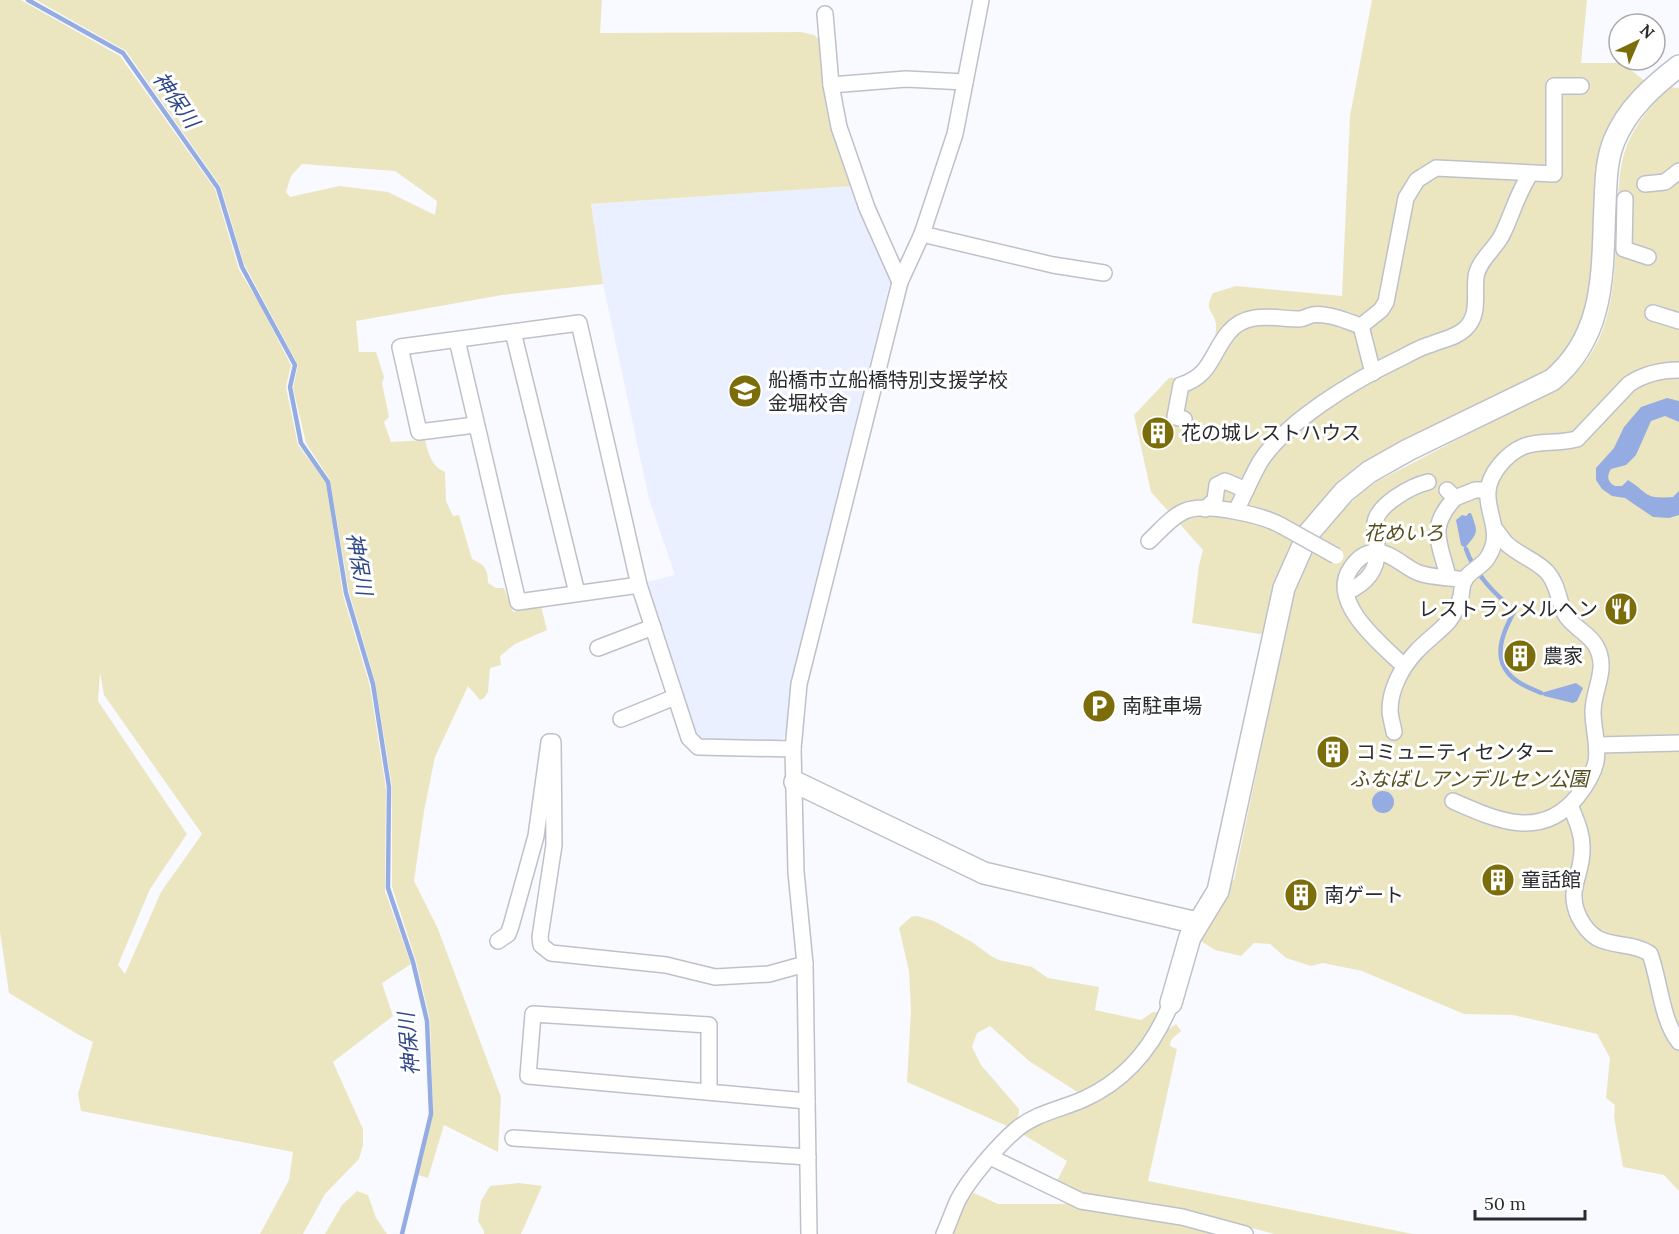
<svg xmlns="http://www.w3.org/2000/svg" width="1679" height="1234" viewBox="0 0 1679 1234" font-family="Lora,'Noto Sans JP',serif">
  <rect width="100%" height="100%" fill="#f8faff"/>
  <!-- built -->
  <polygon fill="#eaf0ff" points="853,186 890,282 792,682 786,735 779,742 700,741 695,738 643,583 675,575 649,499 603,284 591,204"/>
  <!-- green -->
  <g fill="#ece6c0" fill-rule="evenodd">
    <path d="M 0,0 L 21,0 L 120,56 L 215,189 L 239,270 L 258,301 L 291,365 L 286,387 L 298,445 L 326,482 L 343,595 L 370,686 L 386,789 L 385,891 L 411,964 L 382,983 L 393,1016 L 333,1062 L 363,1129 L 363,1145 L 359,1159 L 325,1194 L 303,1234 L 260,1234 L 289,1180 L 293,1152 L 81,1111 L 78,1094 L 93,1042 L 79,1035 L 9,993 L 0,932 ZM 100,672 L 104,695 L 202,834 L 161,892 L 125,974 L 118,965 L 150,889 L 187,834 L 98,701 Z"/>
    <path d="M 36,0 L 602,0 L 600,33 L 801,32 L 814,35 L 820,40 L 825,82 L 853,186 L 591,204 L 603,284 L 502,295 L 356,321 L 359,352 L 376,352 L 384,377 L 382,383 L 389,417 L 384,422 L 391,442 L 425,440 C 429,454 431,466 445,472 L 446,501 L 453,516 L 459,515 L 472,559 C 485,565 488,569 488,583 L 496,588 L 504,588 L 513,612 L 541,606 L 547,630 L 515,644 L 500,656 L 501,665 L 490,668 L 488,692 L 484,698 L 480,700 L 468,686 L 435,757 L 424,811 L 414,881 L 438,929 L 501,1097 L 498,1152 L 444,1125 L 428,1178 L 418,1175 L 433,1114 L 430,1020 L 416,961 L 392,887 L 392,786 L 375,681 L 349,592 L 330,480 L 306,443 L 293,388 L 298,365 L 244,264 L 221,187 L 126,51 ZM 302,164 L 395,171 L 437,201 L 435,215 L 388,192 L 339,186 L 290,197 L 286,192 L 291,176 Z"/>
    <path d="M 1372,0 L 1587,0 L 1581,63 L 1622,63 L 1646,82 L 1623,109 L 1592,287 L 1582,329 L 1556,368 L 1307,521 L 1287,552 L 1281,567 L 1266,635 L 1192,623 L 1199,565 L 1203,550 L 1151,492 L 1134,415 L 1169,378 C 1175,377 1183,378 1188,376 C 1203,372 1218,339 1216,324 C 1214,310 1203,312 1213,293 L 1236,286 L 1342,296 L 1350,116 Z"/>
    <path d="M 1670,87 L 1679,88 L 1679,1191 L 1664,1175 L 1623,1167 L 1614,1117 L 1615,1105 L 1606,1098 L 1610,1058 L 1597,1034 L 1513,1015 L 1464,1014 L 1362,971 L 1323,963 L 1311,966 L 1286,958 L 1270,944 L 1254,943 L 1241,956 L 1215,950 L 1199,940 L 1230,880 L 1234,880 L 1294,592 C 1310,547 1337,509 1376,482 L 1557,388 C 1622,345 1613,268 1618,200 C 1619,182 1620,163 1627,145 C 1636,122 1653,104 1670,87 Z"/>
    <path d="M 917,916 L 934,921 L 972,942 L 991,956 L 999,960 L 1032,967 L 1048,978 L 1099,987 L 1095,1010 L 1141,1020 L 1153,1012 L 1157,1012 L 1159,1015 L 1157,1026 L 1113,1078 L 1082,1095 L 1029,1061 L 990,1026 L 977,1033 L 972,1047 L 981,1065 L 1019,1109 C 1019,1118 1016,1124 1007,1126 L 907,1082 L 911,1011 L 909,971 L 899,928 L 911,917 Z"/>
    <polygon points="1176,1024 1181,1031 1171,1040 1170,1046 1177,1049 1148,1181 1413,1234 1275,1234 1186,1211 1083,1197 1055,1185 1067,1161 1019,1132 1148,1054 1166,1031"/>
    <polygon points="519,1183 542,1186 521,1234 484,1234 484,1231 478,1221 481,1201 490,1186"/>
    <polygon points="357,1191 368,1195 376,1218 387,1234 325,1234 342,1205"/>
    <polygon points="974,1193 998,1204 1072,1204 1179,1223 1218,1234 950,1234 964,1202"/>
  </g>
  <!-- water -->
  <g fill="#95ace2">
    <path d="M 1667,398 L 1679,401 L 1679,422 L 1665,416 L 1651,421 L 1636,455 L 1626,465 L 1611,469 C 1606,477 1608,482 1615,486 L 1622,486 L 1628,480 C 1650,494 1643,499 1673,497 L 1679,491 L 1679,484 L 1679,515 L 1669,518 L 1653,517 L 1625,498 L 1612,496 L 1602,489 L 1596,480 L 1596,468 L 1614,448 L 1624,427 L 1641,407 Z"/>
    <path d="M 1469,513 L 1471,513 C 1478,533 1479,531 1465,548 L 1461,545 L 1456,520 L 1462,515 L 1466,516 Z"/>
    <polygon points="1576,683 1583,688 1577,701 1573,703 1544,696 1541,693"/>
    <circle cx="1383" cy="802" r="11"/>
  </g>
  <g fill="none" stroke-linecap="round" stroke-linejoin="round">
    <!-- stream -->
    <g stroke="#95ace2" stroke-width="4.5">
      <polyline points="28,0 123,53 218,188 242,267 295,365 290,387 301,443 328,482 346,593 373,684 389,787 388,888 413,962 427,1021 431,1114 402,1234"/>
      <path d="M 1466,549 C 1474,573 1495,595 1515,610 C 1505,628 1492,654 1508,673 C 1516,683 1530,688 1541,693"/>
    </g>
    <defs>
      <g id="street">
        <polyline points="825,14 831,85 839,127 867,208 900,282"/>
        <polyline points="831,85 906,79 965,82"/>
        <polyline points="1645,184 1665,182 1679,171"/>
        <polyline points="1625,199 1624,249 1648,257"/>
        <polyline points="922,234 1053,265 1104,273"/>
        <polyline points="1653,313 1679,321"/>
        <polyline points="1361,326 1373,373"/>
        <polyline points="513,332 577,593"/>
        <polyline points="457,340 518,602 639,585"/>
        <path d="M 1184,419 L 1175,417 L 1181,385 C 1212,375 1211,353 1229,332 C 1247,310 1275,319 1299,319 C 1304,319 1307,316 1312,315 C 1317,314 1325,315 1330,316 C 1341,318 1351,323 1361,326 L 1381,310 L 1386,302 L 1406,198 L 1417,180 L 1436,168 L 1554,174 L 1554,86 L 1581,86"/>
        <polyline points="475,425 419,432 400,347 579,323 639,585 689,738 698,747 793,749"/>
        <path d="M 1447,490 L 1455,498 C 1427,528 1440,542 1448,577"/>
        <polyline points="1455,498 1475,490 1487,490"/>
        <polyline points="1205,509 1215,500 1217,485 1225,481 1246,490"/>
        <path d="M 1236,511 C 1244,495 1251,478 1260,462 C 1286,421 1355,380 1399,359 C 1409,354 1420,347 1432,344 C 1444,339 1455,338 1465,329 C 1480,315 1474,296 1476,277 C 1478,261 1495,249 1502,235 C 1513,213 1517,193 1531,173"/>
        <path d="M 1149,541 C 1159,532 1172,516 1185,511 C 1205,502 1263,515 1282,526"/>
        <path d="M 1347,592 C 1367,583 1379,570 1377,546 C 1377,539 1375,530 1375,523 C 1377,505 1411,486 1428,482"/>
        <polyline points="598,648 653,627"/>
        <path d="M 1404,666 C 1383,646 1327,602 1351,568 C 1357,559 1365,552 1377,552 C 1393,553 1405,568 1419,573 C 1433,578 1450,577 1465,580"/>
        <polyline points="621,719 675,697"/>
        <path d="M 1394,732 C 1393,725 1390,717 1390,710 C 1390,689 1402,667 1416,652 C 1426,641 1439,632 1449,621 C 1454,614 1459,604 1461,596 C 1462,591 1462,583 1465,579 C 1471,570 1483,566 1488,557 C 1509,524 1470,502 1499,466 C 1525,434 1544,447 1577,439 L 1629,384 C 1644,374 1660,370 1679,370"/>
        <polyline points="1598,745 1679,743"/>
        <path d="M 1453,801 C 1496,820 1541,841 1577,797 C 1585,787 1593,775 1596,762 C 1599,745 1593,729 1593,712 C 1593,689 1609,669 1596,646 C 1589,633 1572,627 1565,614 C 1558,600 1558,584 1547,572 C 1536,560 1518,555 1506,543 C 1502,539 1499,534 1495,529"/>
        <path d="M 1570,805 C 1576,820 1583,834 1582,850 C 1582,877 1566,889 1579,917 C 1583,925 1589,933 1597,938 C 1613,947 1635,943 1650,954 C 1660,981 1661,1019 1679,1042"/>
        <polyline points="498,941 508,934 511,926 536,836 549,742 553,742 554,845 540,937 541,945 551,953 666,965 715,977 769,974 805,964"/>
        <polyline points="709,1092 709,1025 533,1014 528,1076 807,1101"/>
        <polyline points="513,1138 808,1157"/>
        <polyline points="990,1157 1081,1201 1182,1217 1245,1234"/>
        <polyline points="809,1234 805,964 796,872 793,749 799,684 900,282 922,234 955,134 981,0"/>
        <path d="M 944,1234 C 949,1223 953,1211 958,1200 C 969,1179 998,1145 1017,1129 C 1036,1113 1062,1109 1084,1099 C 1126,1080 1154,1046 1171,1003"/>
      </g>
      <g id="secondary">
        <polyline points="795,782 984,873 1197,923"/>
        <path d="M 1171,1003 L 1190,937 L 1218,891 L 1284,588 L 1308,534 L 1344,492 L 1369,472 L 1408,450 L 1552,380 C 1607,334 1602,269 1605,204 C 1606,182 1606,161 1614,141 C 1627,109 1653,86 1679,66"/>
      </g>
    </defs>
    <!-- street casing -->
    <use href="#street" stroke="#bec1c9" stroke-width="18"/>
    <!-- secondary casing -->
    <use href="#secondary" stroke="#bec1c9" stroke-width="24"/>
    <!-- street -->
    <use href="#street" stroke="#fff" stroke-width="15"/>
    <!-- secondary -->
    <use href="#secondary" stroke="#fff" stroke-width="21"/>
    <defs>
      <polyline id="street-bridge" points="1282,526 1336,556"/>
    </defs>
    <!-- street-bridge casing -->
    <use href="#street-bridge" stroke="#bec1c9" stroke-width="18" stroke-linecap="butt"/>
    <!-- street-bridge -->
    <use href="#street-bridge" stroke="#fff" stroke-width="15"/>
  </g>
  <!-- icons -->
  <defs>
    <symbol id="school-disc" viewBox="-11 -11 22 22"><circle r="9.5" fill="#7b6d09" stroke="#fff"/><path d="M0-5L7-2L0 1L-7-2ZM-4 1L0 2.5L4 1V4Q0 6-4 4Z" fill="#fff"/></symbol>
    <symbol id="building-disc" viewBox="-11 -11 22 22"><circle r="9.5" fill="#7b6d09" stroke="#fff"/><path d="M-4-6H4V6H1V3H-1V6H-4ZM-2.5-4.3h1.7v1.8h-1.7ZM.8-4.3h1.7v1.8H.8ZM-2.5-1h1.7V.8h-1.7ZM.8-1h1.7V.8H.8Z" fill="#fff"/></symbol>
    <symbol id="restaurant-disc" viewBox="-11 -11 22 22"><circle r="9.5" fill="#7b6d09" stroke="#fff"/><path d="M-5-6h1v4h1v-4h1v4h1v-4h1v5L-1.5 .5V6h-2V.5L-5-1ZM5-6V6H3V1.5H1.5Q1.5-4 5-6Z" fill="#fff"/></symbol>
    <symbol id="parking-disc" viewBox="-11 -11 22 22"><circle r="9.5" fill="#7b6d09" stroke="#fff"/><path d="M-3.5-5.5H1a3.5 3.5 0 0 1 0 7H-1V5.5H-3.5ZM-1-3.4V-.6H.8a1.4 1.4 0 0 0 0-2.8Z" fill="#fff"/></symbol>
  </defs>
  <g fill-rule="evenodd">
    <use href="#school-disc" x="726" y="372" width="38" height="38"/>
    <use href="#building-disc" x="1139" y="414" width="38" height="38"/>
    <use href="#restaurant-disc" x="1602" y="590" width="38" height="38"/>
    <use href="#building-disc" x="1501" y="637" width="38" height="38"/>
    <use href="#parking-disc" x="1080" y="687" width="38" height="38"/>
    <use href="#building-disc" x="1314" y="733" width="38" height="38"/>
    <use href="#building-disc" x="1479" y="861" width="38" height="38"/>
    <use href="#building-disc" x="1282" y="876" width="38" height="38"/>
  </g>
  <g text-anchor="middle" stroke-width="6" stroke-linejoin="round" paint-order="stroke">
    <!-- poi labels -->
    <g font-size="20" fill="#2a2b2e" stroke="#fff" text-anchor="start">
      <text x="768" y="387">船橋市立船橋特別支援学校<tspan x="768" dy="23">金堀校舎</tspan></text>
      <text x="1181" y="440">花の城レストハウス</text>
      <text x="1598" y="616" text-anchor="end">レストランメルヘン</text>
      <text x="1543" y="663">農家</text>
      <text x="1122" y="713">南駐車場</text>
      <text x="1356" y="759">コミュニティセンター</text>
      <text x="1521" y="887">童話館</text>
      <text x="1324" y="902">南ゲート</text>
    </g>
    <!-- park labels -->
    <g font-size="20" font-style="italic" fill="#544d1d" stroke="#fff">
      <text x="1404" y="540">花めいろ</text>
      <text x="1469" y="786">ふなばしアンデルセン公園</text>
    </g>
    <!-- water labels -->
    <g font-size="21" font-style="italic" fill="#304889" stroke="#fff">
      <text transform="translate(176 100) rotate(55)" y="7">神保川</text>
      <text transform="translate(359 564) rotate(80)" y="7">神保川</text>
      <text transform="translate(409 1044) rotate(-95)" y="7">神保川</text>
    </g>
  </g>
  <!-- north arrow -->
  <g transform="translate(1637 42) rotate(44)"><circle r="28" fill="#ffffff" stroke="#aaaaab" stroke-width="1.5"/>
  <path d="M0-4.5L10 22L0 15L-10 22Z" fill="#7b6d09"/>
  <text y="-9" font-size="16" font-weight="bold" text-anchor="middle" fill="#2a2b2e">N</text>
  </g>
  <!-- scale -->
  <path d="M1475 1210v9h110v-9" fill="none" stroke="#2a2b2e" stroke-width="3"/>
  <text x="1484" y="1210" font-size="18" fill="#2a2b2e" stroke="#ffffff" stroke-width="4.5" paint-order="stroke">50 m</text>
</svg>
